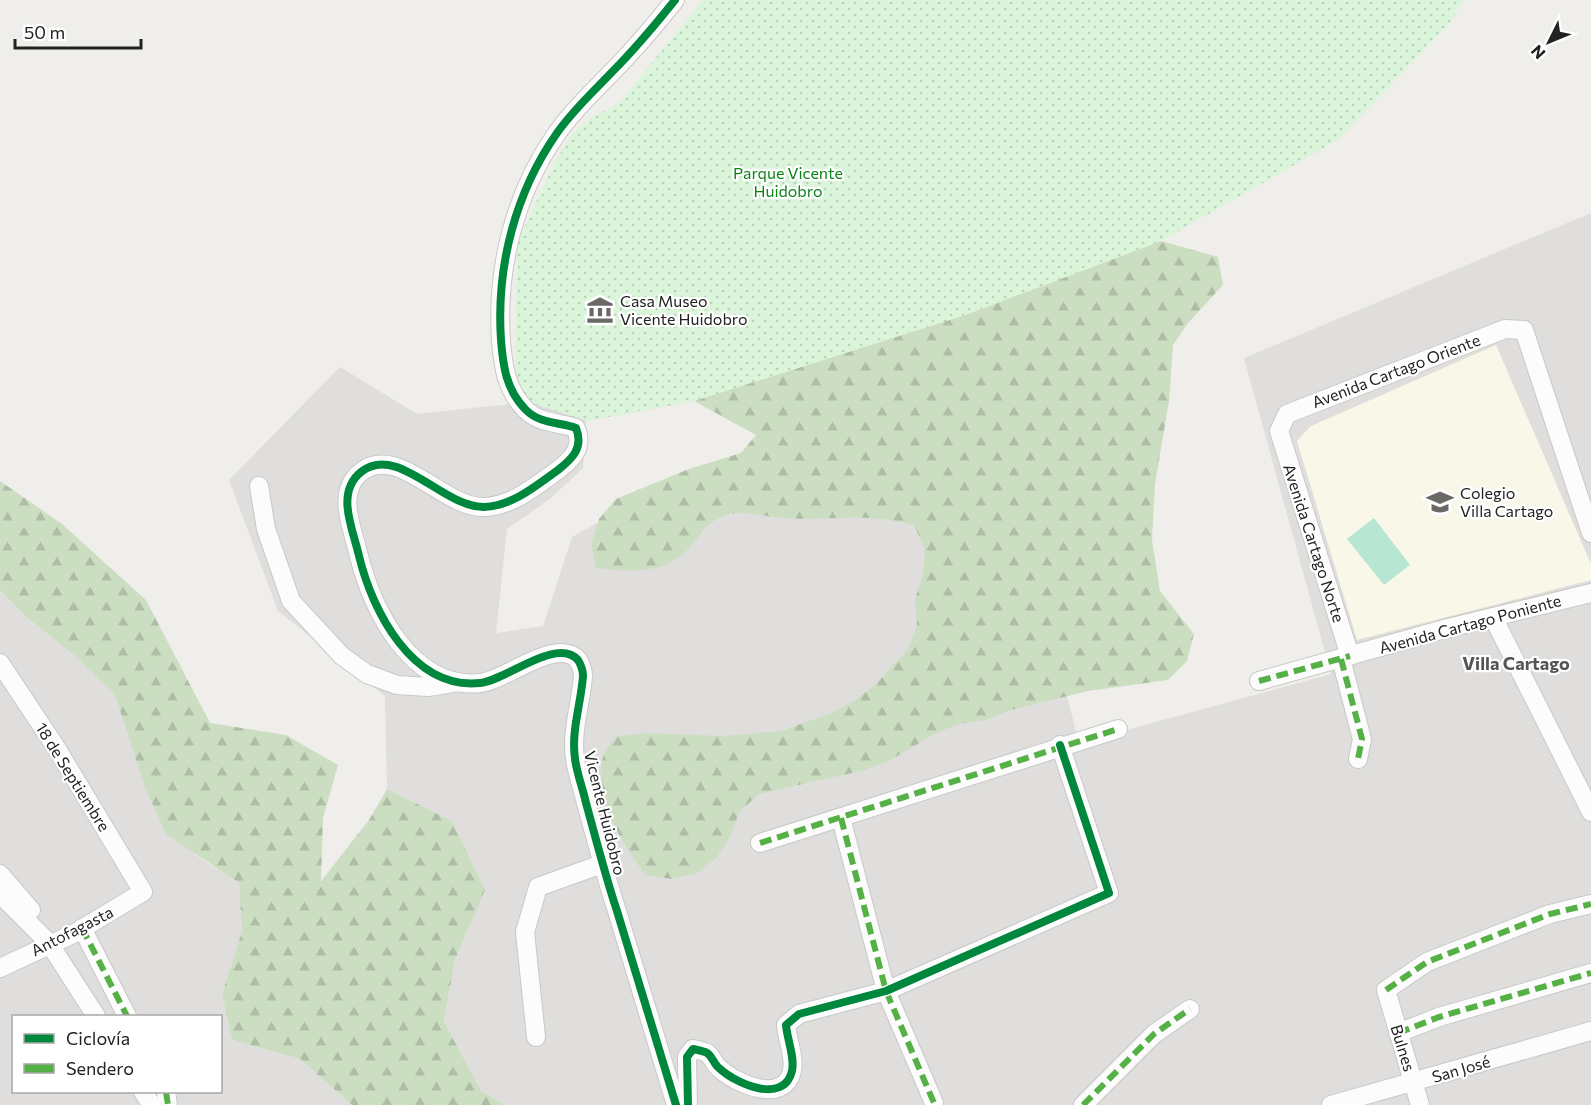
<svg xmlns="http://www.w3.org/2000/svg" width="1591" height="1105" viewBox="0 0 1591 1105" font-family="Commissioner,sans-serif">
  <defs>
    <pattern id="forest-firs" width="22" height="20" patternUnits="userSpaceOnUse" patternTransform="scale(1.5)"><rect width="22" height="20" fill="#cbdec1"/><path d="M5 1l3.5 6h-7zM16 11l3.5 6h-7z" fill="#aebea6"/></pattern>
    <pattern id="park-dots" width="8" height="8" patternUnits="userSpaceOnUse" patternTransform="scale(1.5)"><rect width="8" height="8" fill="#daf5da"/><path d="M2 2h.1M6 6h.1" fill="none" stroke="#bbd2bb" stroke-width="1.8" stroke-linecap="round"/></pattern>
  </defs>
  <rect width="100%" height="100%" fill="#f0eeeb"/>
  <!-- residential -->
  <g fill="#dfdedc" fill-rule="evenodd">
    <polygon points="573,133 751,287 732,381 694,401 586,421 583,468 550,499 507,529 496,633 543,626 572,537 626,507 990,397 1079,743 1331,674 1244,358 1591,213 1591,1105 505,1105 482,1092 444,1022 455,960 485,890 452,821 387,789 385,696 278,611 229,480 340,367 417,414 530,402 553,166"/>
    <path d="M 0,590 L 24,615 L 75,656 L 115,695 L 144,785 L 197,856 L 239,883 L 242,931 L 222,994 L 232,1040 L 300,1059 L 352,1105 L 0,1105 ZM 14,1016 L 220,1016 L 220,1092 L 14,1092 Z"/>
  </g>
  <!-- education -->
  <polygon fill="#f8f7e8" points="1496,345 1591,564 1591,580 1357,640 1297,441 1311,426"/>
  <!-- forest -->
  <g fill="url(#forest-firs)">
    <path d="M 1161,241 L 1218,257 L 1223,285 L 1188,323 L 1173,345 L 1169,401 L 1155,484 L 1152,540 L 1160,591 L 1194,634 L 1187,661 L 1168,680 L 1088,691 L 1011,710 L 985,720 L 959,724 L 936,733 L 889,761 L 865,770 L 759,794 L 739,812 L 731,835 L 717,857 L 697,873 L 672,879 L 646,875 C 624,847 591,794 603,757 C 605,750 611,743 615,737 L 643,733 L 724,736 L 781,731 L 832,713 L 855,700 L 875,685 L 908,649 L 917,625 L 915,599 L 923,575 L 925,549 L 914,525 C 870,512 827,521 781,518 C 764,517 743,509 727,515 C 701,525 706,530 690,547 C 666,575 630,572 596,568 L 591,544 L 599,519 L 616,499 L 689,469 L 741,453 L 756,435 L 694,401 L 968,314 Z"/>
    <polygon points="0,481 62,524 146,600 210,723 286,735 338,765 323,818 321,881 369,820 387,789 452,821 485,890 455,960 444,1022 482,1092 505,1105 352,1105 300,1059 232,1040 222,994 242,931 239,883 166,834 144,785 115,695 75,656 24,615 0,590"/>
  </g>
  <!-- park -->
  <polygon fill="url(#park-dots)" points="703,0 1464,0 1449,24 1338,140 1161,241 968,314 694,401 586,421 530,402 515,387 517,243 553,166 573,133 593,117 620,102"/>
  <!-- pitch -->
  <polygon fill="#b7e6d2" points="1374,518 1410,565 1384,585 1347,539"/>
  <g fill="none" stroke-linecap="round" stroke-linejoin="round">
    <defs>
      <g id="minor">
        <path d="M 675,0 C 655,25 635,49 612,72 C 593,92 573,110 557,133 C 515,193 496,267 501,340 C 503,366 506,390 526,410 C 540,424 559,422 576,428 C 584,448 572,459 558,470 C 536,486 512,506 484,507 C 443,508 398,443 361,472 C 335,493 353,529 359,556 C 372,610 412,690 480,683 C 505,681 557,636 578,660 C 581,665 583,670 583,676 C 581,704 571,730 575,759 C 577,774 583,789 586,803 C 596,839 605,875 617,911 C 637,976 656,1040 676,1105"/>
        <polyline points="259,486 266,529 291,601 342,656 367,674 397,685 428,687 458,682"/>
        <polyline points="1493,617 1591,812"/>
        <polyline points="1350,656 1279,431 1287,414 1505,329 1524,330 1591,533"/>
        <polyline points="1341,659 1362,739 1358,759"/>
        <polyline points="0,663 57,749 143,892 75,933 0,968"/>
        <polyline points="1259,681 1448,628 1591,593"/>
        <polyline points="841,818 886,991 934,1103"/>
        <polyline points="760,843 1118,729"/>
        <polyline points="0,874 31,910"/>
        <polyline points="0,894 49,943 96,1016"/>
        <polyline points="82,928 127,1016"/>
        <polyline points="1398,1033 1439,1017 1591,973"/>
        <polyline points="536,1037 525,932 538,887 602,864"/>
        <polyline points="143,1092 152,1105"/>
        <polyline points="166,1092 168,1105"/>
        <path d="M 688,1105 L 687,1057 L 693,1049 C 697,1050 704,1051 707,1053 C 712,1056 714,1064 719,1068 C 736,1084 784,1105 792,1071 C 795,1057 787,1039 786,1025 L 799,1014 L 886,991 L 1109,893 L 1060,745"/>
        <polyline points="1083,1105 1154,1034 1190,1009"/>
        <polyline points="1331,1105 1591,1031"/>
        <polyline points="1420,1105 1386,990 1427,962 1550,914 1591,904"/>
      </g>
    </defs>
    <!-- minor casing -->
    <use href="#minor" stroke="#c9c8c7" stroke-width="20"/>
    <!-- minor -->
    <use href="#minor" stroke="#fdfcfc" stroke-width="18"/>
    <!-- quiet -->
    <g stroke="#55b145" stroke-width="6" stroke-dasharray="12 6" stroke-linecap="butt">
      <polyline points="1341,659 1362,739 1358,759"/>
      <polyline points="1259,681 1350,656"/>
      <polyline points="841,818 886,991 934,1103"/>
      <polyline points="760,843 1118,729"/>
      <polyline points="82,928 127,1016"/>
      <polyline points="1386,990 1427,962 1550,914 1591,904"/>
      <polyline points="1398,1033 1439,1017 1591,973"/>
      <polyline points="166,1092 168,1105"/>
      <polyline points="1083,1105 1154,1034 1190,1009"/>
    </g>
    <defs>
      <g id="cycleway">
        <path d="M 675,0 C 655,25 635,49 612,72 C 593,92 573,110 557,133 C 515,193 496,267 501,340 C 503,366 506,390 526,410 C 540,424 559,422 576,428 C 584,448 572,459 558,470 C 536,486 512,506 484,507 C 443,508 398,443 361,472 C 335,493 353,529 359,556 C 372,610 412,690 480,683 C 505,681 557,636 578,660 C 581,665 583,670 583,676 C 581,704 571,730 575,759 C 577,774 583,789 586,803 C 596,839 605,875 617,911 C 637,976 656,1040 676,1105"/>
        <path d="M 688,1105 L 687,1057 L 693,1049 C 697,1050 704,1051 707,1053 C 712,1056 714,1064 719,1068 C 736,1084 784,1105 792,1071 C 795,1057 787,1039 786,1025 L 799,1014 L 886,991 L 1109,893 L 1060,745"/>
      </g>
    </defs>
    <!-- cycleway casing -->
    <use href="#cycleway" stroke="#fff" stroke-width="11"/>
    <!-- cycleway -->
    <use href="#cycleway" stroke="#00873e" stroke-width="8"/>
  </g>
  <!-- icons -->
  <defs>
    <symbol id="museum-bare" viewBox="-9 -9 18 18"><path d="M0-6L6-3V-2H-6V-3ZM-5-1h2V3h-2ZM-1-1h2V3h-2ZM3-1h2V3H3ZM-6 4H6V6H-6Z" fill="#6a6968" stroke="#fff" stroke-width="2.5" paint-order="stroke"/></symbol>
    <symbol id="school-bare" viewBox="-9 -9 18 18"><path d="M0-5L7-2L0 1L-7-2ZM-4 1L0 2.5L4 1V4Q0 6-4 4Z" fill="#6a6968" stroke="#fff" stroke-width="2.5" paint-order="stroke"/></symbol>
  </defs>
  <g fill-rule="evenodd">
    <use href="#museum-bare" x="581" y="291" width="38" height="38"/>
    <use href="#school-bare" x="1421" y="483" width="38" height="38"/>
  </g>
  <g text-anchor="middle" stroke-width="4.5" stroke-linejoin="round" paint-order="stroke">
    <!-- park labels -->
    <g font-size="16" fill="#0c8416" stroke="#fff">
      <text x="788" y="179">Parque Vicente<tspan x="788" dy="18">Huidobro</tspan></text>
    </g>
    <!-- poi labels -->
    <g font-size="16" fill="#222" stroke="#fff" text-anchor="start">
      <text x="620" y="307">Casa Museo<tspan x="620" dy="18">Vicente Huidobro</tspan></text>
      <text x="1460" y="499">Colegio<tspan x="1460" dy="18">Villa Cartago</tspan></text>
    </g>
    <!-- street labels -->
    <g font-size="16" fill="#222" stroke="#fff">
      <text transform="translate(1396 371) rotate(-21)" y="6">Avenida Cartago Oriente</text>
      <text transform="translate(1314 543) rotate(72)" y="6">Avenida Cartago Norte</text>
      <text transform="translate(1470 624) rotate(-15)" y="6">Avenida Cartago Poniente</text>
      <text transform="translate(73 777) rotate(58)" y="6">18 de Septiembre</text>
      <text transform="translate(605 813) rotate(76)" y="6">Vicente Huidobro</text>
      <text transform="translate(72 931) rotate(-27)" y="6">Antofagasta</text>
      <text transform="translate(1403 1048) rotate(73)" y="6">Bulnes</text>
      <text transform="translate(1461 1069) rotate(-16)" y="6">San José</text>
    </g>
    <!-- neighbourhood labels -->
    <g font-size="18" font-weight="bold" fill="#555" stroke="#fff">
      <text x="1516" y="670">Villa Cartago</text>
    </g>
  </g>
  <!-- legend -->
  <rect x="12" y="1015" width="210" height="78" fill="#ffffff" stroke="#a7a7a7" stroke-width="1.5"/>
  <rect x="24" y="1034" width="30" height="9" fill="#00873e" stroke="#a7a7a7" stroke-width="1.5"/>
  <text x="66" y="1045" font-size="18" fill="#222222">Ciclovía</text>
  <rect x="24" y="1064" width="30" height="9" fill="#55b145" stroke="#a7a7a7" stroke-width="1.5"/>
  <text x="66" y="1075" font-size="18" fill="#222222">Sendero</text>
  <!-- north arrow -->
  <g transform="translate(1549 42) rotate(227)" stroke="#ffffff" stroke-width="4.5" paint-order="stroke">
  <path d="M0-4.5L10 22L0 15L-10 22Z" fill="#222222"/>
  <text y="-9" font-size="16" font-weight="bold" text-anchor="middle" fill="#222222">N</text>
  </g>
  <!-- scale -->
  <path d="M15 39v9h126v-9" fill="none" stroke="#222222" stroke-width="3"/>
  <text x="24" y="39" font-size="18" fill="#222222" stroke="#ffffff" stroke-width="4.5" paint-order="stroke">50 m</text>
</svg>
